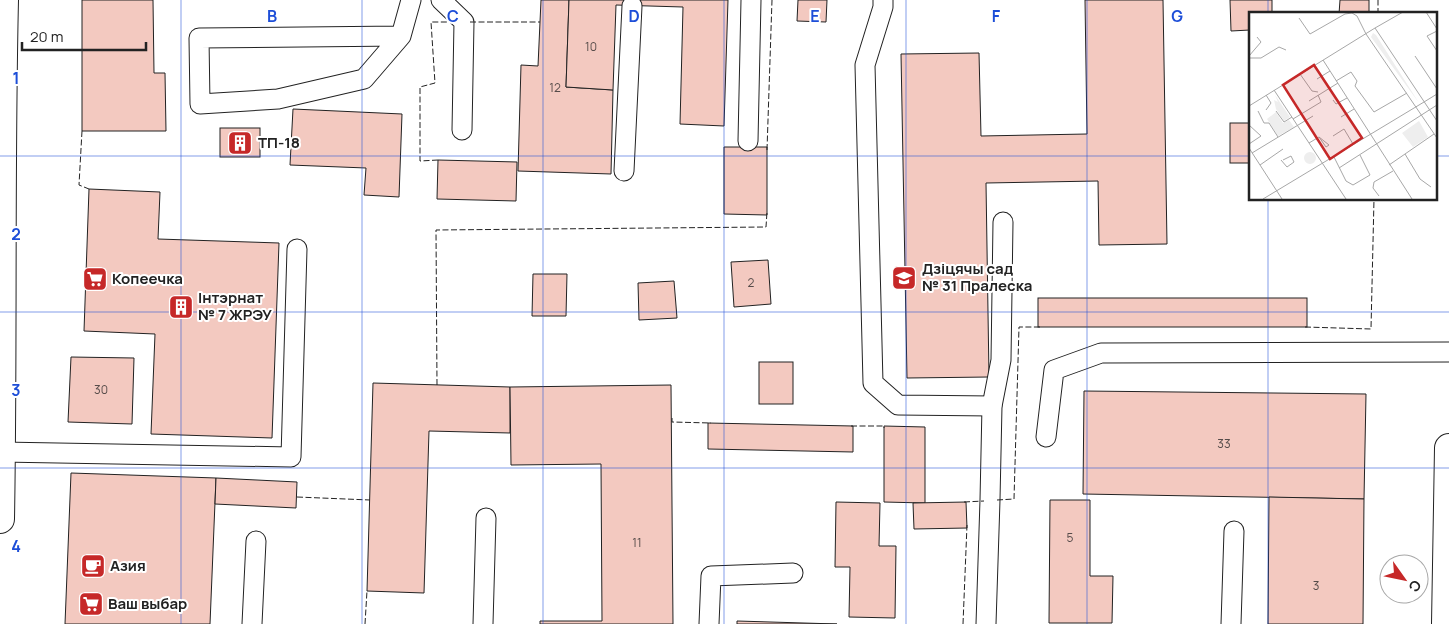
<svg xmlns="http://www.w3.org/2000/svg" width="1449" height="624" viewBox="0 0 1449 624" font-family="Manrope,sans-serif">
  <rect width="100%" height="100%" fill="#fff"/>
  <!-- building -->
  <g fill="#f3c9c0" stroke="#222">
    <polygon points="82,0 153,0 154,73 165,73 166,131 82,131"/>
    <polygon points="541,0 569,0 566,87 613,90 611,174 518,171 521,65 538,66"/>
    <polygon points="569,0 728,0 724,126 680,124 683,7 616,5 613,90 566,87"/>
    <polygon points="798,0 827,0 826,22 797,21"/>
    <polygon points="1085,0 1163,0 1167,244 1099,245 1098,181 986,183 989,377 907,378 901,54 979,53 981,136 1087,134"/>
    <polygon points="1230,0 1272,0 1272,14 1250,14 1250,30 1231,31"/>
    <polygon points="1340,0 1369,0 1369,14 1339,14"/>
    <polygon points="293,109 402,114 399,197 364,195 366,168 290,165"/>
    <rect x="1230" y="123" width="20" height="40"/>
    <rect x="220" y="128" width="40" height="29"/>
    <polygon points="724,147 767,147 767,215 724,214"/>
    <polygon points="438,160 517,162 516,201 437,199"/>
    <polygon points="89,189 160,192 158,239 279,243 272,438 151,434 155,334 84,331"/>
    <polygon points="768,260 771,304 734,307 731,262"/>
    <polygon points="533,274 567,274 566,316 532,316"/>
    <polygon points="674,281 677,318 639,320 638,283"/>
    <rect x="1038" y="298" width="269" height="29"/>
    <polygon points="71,357 134,358 132,424 68,422"/>
    <rect x="759" y="362" width="34" height="42"/>
    <polygon points="373,383 510,387 510,433 429,431 424,593 367,591"/>
    <polygon points="671,385 673,624 540,624 540,621 602,621 601,464 511,465 510,387"/>
    <polygon points="1084,391 1366,394 1364,499 1083,494"/>
    <polygon points="708,423 853,426 853,452 708,449"/>
    <polygon points="884,426 925,427 925,503 884,502"/>
    <polygon points="71,473 216,478 210,624 65,624"/>
    <polygon points="216,478 297,482 296,508 215,504"/>
    <polygon points="1269,497 1364,499 1363,624 1268,624"/>
    <polygon points="1050,500 1090,500 1090,576 1113,576 1112,623 1049,623"/>
    <polygon points="836,502 880,503 879,546 896,546 895,618 849,617 850,567 835,567"/>
    <polygon points="966,502 967,528 914,529 913,503"/>
    <polygon points="737,621 837,624 737,624"/>
  </g>
  <g fill="none" stroke-linecap="round" stroke-linejoin="round">
    <defs>
      <g id="service">
        <polyline points="441,0 464,22 462,130"/>
        <polyline points="883,0 883,7 865,65 873,383 898,405 992,406"/>
        <polyline points="401,36 199,38 200,104 278,99 364,79 401,36 411,0"/>
        <polyline points="748,141 751,0"/>
        <polyline points="624,171 632,6"/>
        <polyline points="1046,437 1054,370 1101,353 1449,352"/>
        <polyline points="1,452 291,457 297,249"/>
        <polyline points="252,624 256,541"/>
        <polyline points="483,624 486,518"/>
        <polyline points="709,624 711,576 793,573"/>
        <polyline points="986,624 990,500 992,406 1001,360 1003,222"/>
        <polyline points="1231,624 1234,531"/>
      </g>
      <g id="secondary">
        <path d="M 0,519 C 3,346 0,173 4,0"/>
        <polyline points="1446,624 1449,448"/>
      </g>
    </defs>
    <!-- service casing -->
    <use href="#service" stroke="#222" stroke-width="21"/>
    <!-- secondary casing -->
    <use href="#secondary" stroke="#222" stroke-width="30"/>
    <!-- service -->
    <use href="#service" stroke="#fff" stroke-width="19"/>
    <!-- secondary -->
    <use href="#secondary" stroke="#fff" stroke-width="28"/>
    <!-- fence -->
    <g stroke="#222" stroke-width="1" stroke-dasharray="6 2.5" stroke-linecap="butt">
      <polyline points="1378,14 1378,0"/>
      <polyline points="470,22 540,22"/>
      <polyline points="82,131 79,185 89,189"/>
      <polyline points="767,150 772,0"/>
      <polyline points="438,160 420,161 420,87 435,83 431,22 455,22"/>
      <polyline points="1305,327 1371,329 1374,199"/>
      <polyline points="437,385 436,230 766,227 767,212"/>
      <polyline points="672,418 672,422 711,423"/>
      <polyline points="851,426 884,426 884,428"/>
      <polyline points="297,497 370,500"/>
      <polyline points="997,500 1014,499 1019,327 1040,327"/>
      <polyline points="964,502 984,501"/>
      <polyline points="365,624 367,591"/>
      <polyline points="963,624 967,525"/>
    </g>
  </g>
  <!-- grid -->
  <path fill="none" stroke="#1d4ed8" stroke-width="1" stroke-opacity="0.55" d="M 181,0 L 181,624M 362,0 L 362,624M 543,0 L 543,624M 724,0 L 724,624M 906,0 L 906,624M 1087,0 L 1087,624M 1268,0 L 1268,14M 0,156 L 1250,156M 1435,156 L 1449,156M 1268,199 L 1268,624M 0,312 L 1449,312M 0,468 L 1449,468"/>
  <!-- icons -->
  <defs>
    <symbol id="building-square" viewBox="-11 -11 22 22"><rect x="-9" y="-9" width="18" height="18" rx="4" fill="#c62828" stroke="#fff"/><path d="M-4-6H4V6H1V3H-1V6H-4ZM-2.5-4.3h1.7v1.8h-1.7ZM.8-4.3h1.7v1.8H.8ZM-2.5-1h1.7V.8h-1.7ZM.8-1h1.7V.8H.8Z" fill="#fff"/></symbol>
    <symbol id="school-square" viewBox="-11 -11 22 22"><rect x="-9" y="-9" width="18" height="18" rx="4" fill="#c62828" stroke="#fff"/><path d="M0-5L7-2L0 1L-7-2ZM-4 1L0 2.5L4 1V4Q0 6-4 4Z" fill="#fff"/></symbol>
    <symbol id="supermarket-square" viewBox="-11 -11 22 22"><rect x="-9" y="-9" width="18" height="18" rx="4" fill="#c62828" stroke="#fff"/><path d="M-6-5.5h2.5l.6 2H6L4.5 2H-2.5L-4.4-4H-6ZM-1.5 3.2a1.3 1.3 0 1 0 .1 0ZM3 3.2a1.3 1.3 0 1 0 .1 0Z" fill="#fff"/></symbol>
    <symbol id="cafe-square" viewBox="-11 -11 22 22"><rect x="-9" y="-9" width="18" height="18" rx="4" fill="#c62828" stroke="#fff"/><path d="M-5.5-4.5H6V0H3Q3 3.5 0 3.5H-2.5Q-5.5 3.5-5.5 0ZM3-3.2v2h1.7v-2ZM-6 4.5H4V6H-6Z" fill="#fff"/></symbol>
  </defs>
  <g fill-rule="evenodd">
    <use href="#building-square" x="226" y="129" width="28" height="28"/>
    <use href="#school-square" x="890" y="264" width="28" height="28"/>
    <use href="#supermarket-square" x="81" y="265" width="28" height="28"/>
    <use href="#building-square" x="167" y="293" width="28" height="28"/>
    <use href="#cafe-square" x="79" y="552" width="28" height="28"/>
    <use href="#supermarket-square" x="77" y="590" width="28" height="28"/>
  </g>
  <g text-anchor="middle" stroke-width="4" stroke-linejoin="round" paint-order="stroke">
    <!-- number labels -->
    <g font-size="12" fill="#564c4a">
      <text x="591" y="51">10</text>
      <text x="555" y="92">12</text>
      <text x="751" y="287">2</text>
      <text x="101" y="394">30</text>
      <text x="1224" y="448">33</text>
      <text x="1070" y="542">5</text>
      <text x="637" y="547">11</text>
      <text x="1316" y="590">3</text>
    </g>
    <!-- poi labels -->
    <g font-size="15" font-weight="bold" fill="#222" stroke="#fff" text-anchor="start">
      <text x="258" y="148">ТП-18</text>
      <text x="922" y="274">Дзіцячы сад<tspan x="922" dy="17">№ 31 Пралеска</tspan></text>
      <text x="112" y="284">Копеечка</text>
      <text x="198" y="303">Інтэрнат<tspan x="198" dy="17">№ 7 ЖРЭУ</tspan></text>
      <text x="110" y="571">Азия</text>
      <text x="108" y="609">Ваш выбар</text>
    </g>
  </g>
  <!-- overview -->
  <g transform="translate(1249 12)">
    <rect width="188" height="188" fill="#fff"/>
    <path d="M 124,21 L 127,23 L 170,91 L 122,25 ZM 26,83 L 41,105 L 35,109 L 27,97 L 25,88 L 29,90 ZM 27,100 L 34,111 L 40,108 L 45,115 L 29,124 L 18,107 ZM 170,109 L 179,125 L 164,135 L 153,121 ZM55 146a6 6 0 1 1 12 0a6 6 0 1 1-12 0Z" fill="#eee"/>
    <path fill="none" stroke="#a7a7a7" stroke-width="1" d="M 177,0 L 188,17M 50,6 L 61,22 L 96,2 L 103,1 L 108,4 L 117,22M 126,16 L 154,0M 188,19 L 178,24 L 188,39M 117,22 L 188,126M 0,44 L 12,30 L 8,25M 166,44 L 188,77M 0,46 L 12,46 L 30,35 L 37,38M 74,48 L 163,187M 51,62 L 63,79 L 69,80M 68,67 L 81,59M 87,69 L 102,60 L 108,69 L 106,74 L 125,100 L 158,81M 25,78 L 97,187M 84,88 L 87,92 L 98,86M 60,89 L 89,71M 175,90 L 188,82M 0,94 L 126,16 L 188,109M 17,98 L 22,91 L 17,83M 9,99 L 15,111 L 20,111 L 29,125M 27,99 L 35,110 L 43,105M 92,105 L 105,97M 44,107 L 72,90 L 69,83M 0,113 L 12,124 L 0,132M 84,124 L 95,117 L 104,132M 60,131 L 70,125 L 77,135 L 80,133 L 70,125M 0,136 L 33,187M 3,141 L 64,104M 85,145 L 97,169 L 104,173 L 121,163 L 111,143M 32,148 L 38,155 L 45,150 L 42,144 L 34,148M 11,153 L 34,137M 140,153 L 156,142M 90,156 L 188,93M 182,175 L 171,167 L 156,142 L 185,122M 130,184 L 124,176 L 125,170 L 144,159M 14,187 L 175,90"/>
    <path fill="#c62828" fill-opacity="0.15" stroke="#c62828" stroke-width="2.5" d="M 65,53 L 113,126 L 81,147 L 34,73 Z"/>
    <rect width="188" height="188" fill="none" stroke="#222" stroke-width="2.5"/>
  </g>
  <g font-size="16" text-anchor="middle" font-weight="bold" fill="#1d4ed8" stroke="#fff" stroke-width="4" stroke-linejoin="round" paint-order="stroke">
    <text x="272" y="22">B</text>
    <text x="453" y="22">C</text>
    <text x="634" y="22">D</text>
    <text x="815" y="22">E</text>
    <text x="996" y="22">F</text>
    <text x="1177" y="22">G</text>
    <text x="16" y="84">1</text>
    <text x="16" y="240">2</text>
    <text x="16" y="396">3</text>
    <text x="16" y="552">4</text>
  </g>
  <!-- north arrow -->
  <g transform="translate(1404 579) rotate(123)"><circle r="24" fill="#ffffff" stroke="#a7a7a7"/>
  <path d="M0-4L9 19L0 12L-9 19Z" fill="#c62828"/>
  <text y="-8" font-size="14" font-weight="bold" text-anchor="middle" fill="#222222">С</text>
  </g>
  <!-- scale -->
  <path d="M22 42v8h124v-8" fill="none" stroke="#222222" stroke-width="2.5"/>
  <text x="30" y="42" font-size="15" fill="#222222" stroke="#ffffff" stroke-width="4" paint-order="stroke">20 m</text>
</svg>
